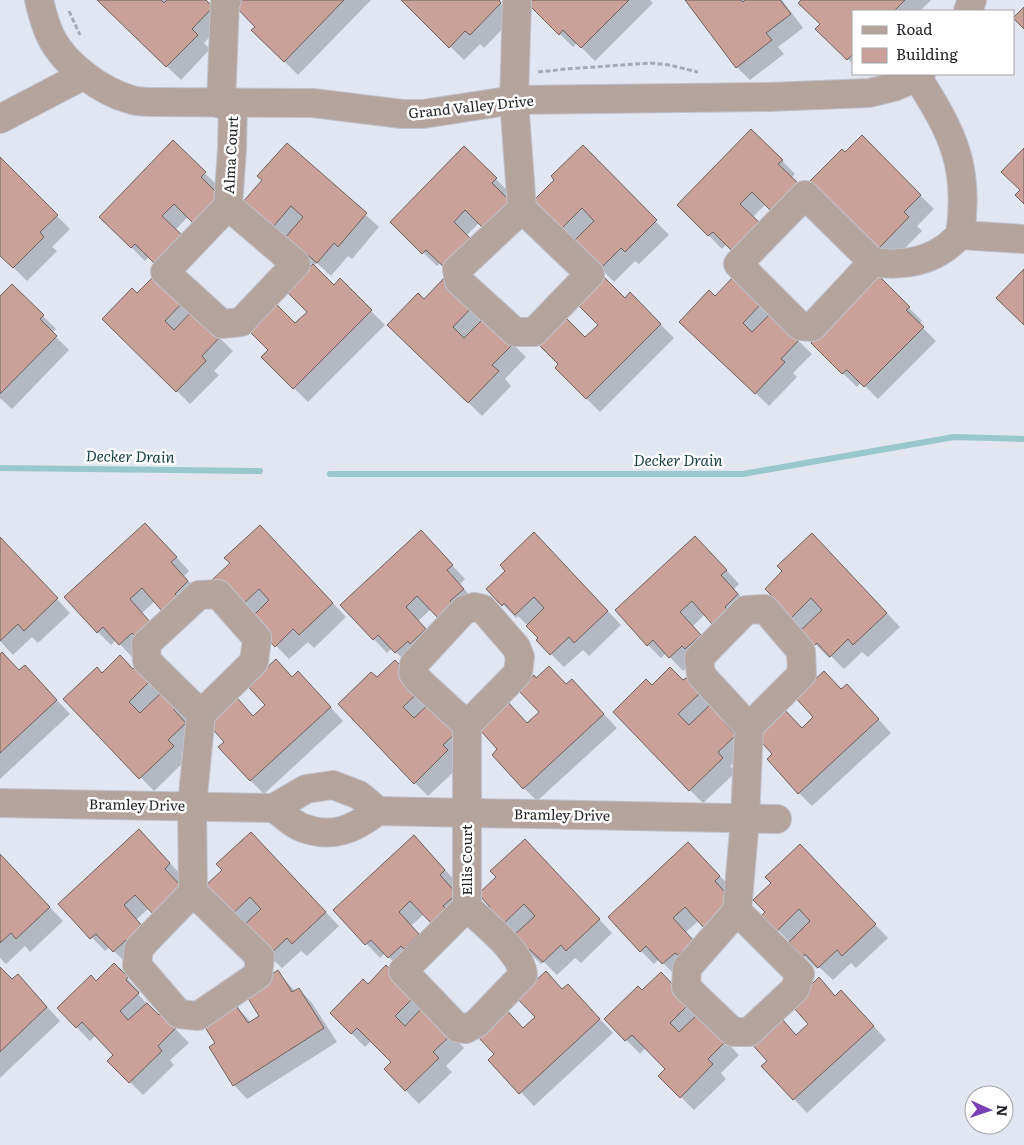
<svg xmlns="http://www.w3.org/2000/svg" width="1024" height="1145" viewBox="0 0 1024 1145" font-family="Literata,serif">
  <rect width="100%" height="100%" fill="#e2e6f1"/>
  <!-- shadow -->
  <g fill="#0003">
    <polygon points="98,0 204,0 225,21 204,43 210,49 181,80"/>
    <polygon points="241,0 371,0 298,75 253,30 257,27"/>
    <polygon points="403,0 497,0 514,17 484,48 480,44 464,60"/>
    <polygon points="530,0 650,0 653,3 595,61 577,43 573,47 528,2"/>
    <polygon points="687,0 782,0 803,28 778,47 784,54 750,80 737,67"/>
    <polygon points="803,0 931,0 920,11 853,11 853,64 817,29 821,24"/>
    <polygon points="752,130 795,174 722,249 679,205"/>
    <polygon points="862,137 934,209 917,226 922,231 892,261 812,181 845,154"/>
    <polygon points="173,142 218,186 145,261 101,217"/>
    <polygon points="287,144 379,227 352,259 348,256 331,276 317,263 313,266 334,287 340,280 385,325 308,402 263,357 270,350 248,329 274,303 295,325 308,312 287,290 314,266 244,203 263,180 259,176"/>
    <polygon points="583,147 669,235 639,264 635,261 614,282 535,201 556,180"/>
    <polygon points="464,148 509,192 437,266 392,222"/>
    <polygon points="0,159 70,229 52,247 57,251 27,281 0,254"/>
    <polygon points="156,276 233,351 214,371 219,375 190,404 104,319 137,295"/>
    <polygon points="878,277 922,321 919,324 936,341 878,399 861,382 857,387 812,343"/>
    <polygon points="446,278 526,357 505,379 511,386 482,416 389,325 424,301"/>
    <polygon points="734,278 812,354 793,373 797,377 769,406 694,335 715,297"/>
    <polygon points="12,285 56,329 52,333 69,350 12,409 0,398 0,297"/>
    <polygon points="630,294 674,338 600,412 556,368"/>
    <polygon points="0,538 70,613 38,643 32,637 13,655 0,641"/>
    <polygon points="159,538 189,571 184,576 201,595 187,608 155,601 142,613 163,636 133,658 116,640 111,645 98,632"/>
    <polygon points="273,540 346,617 314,648 308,642 289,659 241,610"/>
    <polygon points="434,546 465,579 460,584 476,603 431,609 418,621 439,644 409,665 392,648 387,653 342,605"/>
    <polygon points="548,548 621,625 589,656 583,650 564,667 551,654 540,638 518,616 516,618 488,589"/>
    <polygon points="825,548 900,627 868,657 862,652 844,669 831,656 829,658 776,604"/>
    <polygon points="709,551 739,584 734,589 751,608 726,636 705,614 693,626 713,649 696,659 683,671 666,653 661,658 648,645"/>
    <polygon points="0,656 20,671 38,680 70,714 0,779"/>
    <polygon points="395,661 461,729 461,765 428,796 415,783 377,679"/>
    <polygon points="136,668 189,722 198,737 181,754 186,760 154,791 65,699 102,674 134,670"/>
    <polygon points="293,678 312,687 343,721 264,794 250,780 226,742 246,709 254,717"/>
    <polygon points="536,680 566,685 585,694 617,728 537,801 524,788 527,724 541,712"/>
    <polygon points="686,680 739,734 748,749 730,766 736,772 703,803 690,790 652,686 683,682"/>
    <polygon points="841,690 860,699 891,733 812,806 799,793 802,729"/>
    <polygon points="152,844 183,877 136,920 127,964 110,947 105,951 60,904"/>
    <polygon points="264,847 339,926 307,956 301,951 282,968 229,918 223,870"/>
    <polygon points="427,850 458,884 452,889 470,908 445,936 424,914 411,926 432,948 402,971 385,953 380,958 335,910"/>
    <polygon points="538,854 612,933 581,963 575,958 557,975 544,962 541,964 528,951 492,907"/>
    <polygon points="0,855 63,921 30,952 25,946 6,964 0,958"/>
    <polygon points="702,857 733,890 686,932 706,955 677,977 659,959 654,964 641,951"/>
    <polygon points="813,859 888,938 856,968 851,963 833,980 819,967 817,969 778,930 767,912 772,883"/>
    <polygon points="114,965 140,992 138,994 159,1017 161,1014 189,1043 170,1060 174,1065 143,1095 109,1061 115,1055 96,1035 90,1041 58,1008 96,983"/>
    <polygon points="386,967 464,1048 446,1066 452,1072 419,1104 385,1069 393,1062 371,1041 365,1047 331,1013 368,985"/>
    <polygon points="0,968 12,980 31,989 60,1021 0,1078"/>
    <polygon points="278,972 295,991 299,989 312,1003 337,1042 247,1099 234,1085 217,1043 235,1005 251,1022 261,1016"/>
    <polygon points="660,974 739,1055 721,1073 726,1079 694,1110 660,1076 667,1069 646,1047 640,1054 606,1019 642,992"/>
    <polygon points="819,979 836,997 855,1005 886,1040 807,1113 794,1099 769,1061 776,1014 797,1036 810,1024 806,991"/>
    <polygon points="533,985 563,990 581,999 613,1033 534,1106 490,1060 536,1017"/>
  </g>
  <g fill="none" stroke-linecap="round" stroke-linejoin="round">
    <!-- stream -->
    <g stroke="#98c7cd" stroke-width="6">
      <polyline points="0,468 260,471"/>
      <polyline points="330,474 743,474 954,437 1024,439"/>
    </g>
  </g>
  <!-- building -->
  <g fill="#caa199" stroke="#6e625f">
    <polygon points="97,0 161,0 164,3 167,0 206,0 213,7 192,29 198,35 166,67"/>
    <polygon points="239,0 344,0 284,62 251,30 255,27 234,5"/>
    <polygon points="401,0 499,0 501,3 470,35 465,31 449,48"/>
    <polygon points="529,0 629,0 581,48 563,30 559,35 526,2"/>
    <polygon points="685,0 741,0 743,2 745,0 780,0 791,14 766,33 772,40 736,68"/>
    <polygon points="801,0 905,0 894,11 853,11 853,54 847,60 815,29 820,24 798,3"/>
    <polygon points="1024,7 1024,29 1013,18"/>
    <polygon points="751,129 783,160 778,164 800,185 773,213 752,192 740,204 762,225 734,253 713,232 708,236 677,205"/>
    <polygon points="862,135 921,195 904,212 909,217 878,249 810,181 842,149 845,152"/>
    <polygon points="173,140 206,172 201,177 222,198 195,225 174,204 162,216 184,237 156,265 135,244 131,248 99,217"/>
    <polygon points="287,143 367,213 338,247 334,243 317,263 302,250 300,253 284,239 303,217 291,206 272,228 242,203 262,180 257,176"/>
    <polygon points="583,145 657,220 625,252 621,248 600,269 573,242 594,221 582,208 561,229 533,201 554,180 551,176"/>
    <polygon points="464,146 497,178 492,183 513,204 486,231 465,210 454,222 474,242 447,270 426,250 422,254 390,222"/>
    <polygon points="1024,148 1024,204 1015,195 1020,190 1001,172"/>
    <polygon points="0,157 58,215 40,232 44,237 13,268 0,256"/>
    <polygon points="313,264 334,285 340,278 372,310 293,389 261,357 268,350 247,329 274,302 295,323 307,312 285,290"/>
    <polygon points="1024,269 1024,325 996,298"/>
    <polygon points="156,274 184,301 165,321 174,330 193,310 220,337 202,356 206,361 176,392 102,319 132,288 137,293"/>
    <polygon points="878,275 910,307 906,310 924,327 864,387 847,370 842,374 811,343"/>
    <polygon points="446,276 475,304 453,327 464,338 486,316 514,343 492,365 499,371 468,403 387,325 418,293 424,299"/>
    <polygon points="603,276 625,298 630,292 661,324 586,399 555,368 558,364 537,343 564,316 585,337 598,325 576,303"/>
    <polygon points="734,276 762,303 743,323 752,332 771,313 799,340 781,359 785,362 755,394 679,322 709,290 715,296"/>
    <polygon points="12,284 44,315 40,319 57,336 0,394 0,296"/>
    <polygon points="145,523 177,557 171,562 188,581 175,594 177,596 162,611 142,588 130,599 150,622 135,636 132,633 119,645 103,627 97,633 64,597"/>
    <polygon points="260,525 333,603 299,635 293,629 275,647 261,632 251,618 269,600 259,589 240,607 211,581 230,563 224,558"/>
    <polygon points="421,530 453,565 447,570 464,589 450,601 453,604 438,618 417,596 406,607 426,629 410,644 408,641 395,653 378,635 373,640 340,605"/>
    <polygon points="534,532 608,611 574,643 569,637 550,655 536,640 538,638 526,626 544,608 534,597 515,615 504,603 502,606 486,589 505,571 500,565"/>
    <polygon points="812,533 887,613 853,645 848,639 830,657 817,643 814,646 800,631 822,610 811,598 789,620 774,604 777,601 765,589 782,571 777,566"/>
    <polygon points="695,536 727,570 721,575 738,594 725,607 727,609 712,624 692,601 680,612 701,635 685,649 682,646 669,658 653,640 647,646 615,610"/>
    <polygon points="0,537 58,598 24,631 18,624 0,641"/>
    <polygon points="2,652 19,670 25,665 57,700 0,753 0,654"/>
    <polygon points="120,655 133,669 136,666 150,681 129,702 140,713 162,692 176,707 174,710 186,723 168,740 174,746 139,779 63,699 97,667 102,673"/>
    <polygon points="276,659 292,677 298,671 331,707 250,781 218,747 224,742 207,723 233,693 253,716 265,705 244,682 263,671"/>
    <polygon points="395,660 408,673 425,686 403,707 414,718 436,697 461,728 443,745 448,750 414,784 338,704 371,672 377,677"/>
    <polygon points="549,666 566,684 572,679 604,714 523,789 492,755 497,749 480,730 494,718 491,715 507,701 527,723 539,712 518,690 534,675 536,678"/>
    <polygon points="670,667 683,680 686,678 700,693 678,714 689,725 711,704 726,720 724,722 736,735 718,752 723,758 689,791 613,712 646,679 652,685"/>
    <polygon points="824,671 841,689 847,684 879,719 798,794 767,759 772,754 755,735 781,706 802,728 813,717 793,695 811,683"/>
    <polygon points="139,829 170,863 165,869 182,887 156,917 135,895 124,905 144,928 128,943 126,940 113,952 96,934 90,939 58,904"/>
    <polygon points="251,832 326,912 292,944 287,938 268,956 239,930 261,909 250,897 228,918 204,887 222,870 216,864"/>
    <polygon points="414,835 445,870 440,875 457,894 443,906 446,909 431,923 410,901 399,912 419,934 404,949 401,946 388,958 371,940 365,945 333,910"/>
    <polygon points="525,839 600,919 566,951 561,945 543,962 529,949 527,952 513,936 535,916 524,904 502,925 487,909 490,907 478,894 496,877 490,871"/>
    <polygon points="688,842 720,876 715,881 732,900 705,929 685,907 673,918 694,941 678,955 675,953 662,964 646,946 640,952 608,917"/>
    <polygon points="800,844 876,924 842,956 837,950 818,968 805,954 803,957 789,942 810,921 799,909 777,931 762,915 765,912 753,900 771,883 765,877"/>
    <polygon points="0,854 50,907 16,939 11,933 0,943"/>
    <polygon points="114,963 128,977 126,980 139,993 120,1011 128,1020 147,1003 159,1015 161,1013 176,1028 158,1046 162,1051 129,1083 107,1061 113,1055 82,1022 76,1028 57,1008 91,975 96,981"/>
    <polygon points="386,965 403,983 413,998 395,1016 405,1026 422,1008 452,1034 433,1052 439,1058 405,1091 384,1069 391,1062 357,1028 351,1034 330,1013 363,979 368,984"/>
    <polygon points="0,967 12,979 18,974 47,1007 0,1052"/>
    <polygon points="278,970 292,992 299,988 324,1028 233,1086 209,1047 215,1043 201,1021 235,1004 248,1023 259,1016 246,995 259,983"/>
    <polygon points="546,971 562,989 568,984 600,1019 519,1094 488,1060 494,1054 476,1035 503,1006 523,1028 535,1017 514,995 533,983"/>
    <polygon points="661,972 678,990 688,1005 670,1023 679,1032 697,1015 726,1041 708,1059 713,1064 680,1098 658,1076 665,1069 632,1035 625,1041 604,1019 638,986 642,990"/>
    <polygon points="819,977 835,996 841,990 874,1026 793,1100 761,1066 767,1061 750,1042 776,1012 796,1035 808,1024 788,1001 806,990"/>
  </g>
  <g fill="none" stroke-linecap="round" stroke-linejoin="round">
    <defs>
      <g id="minor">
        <path d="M 39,0 C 42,13 45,25 51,37 C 65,65 102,92 132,100 C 139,102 148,102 155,102 L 313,103 L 402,114 L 423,114 L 514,100 L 769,97 L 869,93 L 894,87 L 917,77 L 921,74"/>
        <polyline points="517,2 514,100 522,209 590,274 534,332 515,332 459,281 457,270 522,209"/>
        <polyline points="968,11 972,0"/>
        <polyline points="221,104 225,2 227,0"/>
        <polyline points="0,119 84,75"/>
        <polyline points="228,206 165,272 222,324 241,322 296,264 228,206 232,149 233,104"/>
        <polyline points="960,235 1024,239"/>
        <path d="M 873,262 L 812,327 L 800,326 L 738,264 L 805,195 L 873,262 C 895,266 923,263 942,250 C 949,246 955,240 960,235 C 970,167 953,133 917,77"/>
        <polygon points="765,609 801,651 802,674 749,727 701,675 699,658 746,610"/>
        <polyline points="0,803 274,808 306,789 333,785 359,795 378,811"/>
        <path d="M 274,808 C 283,814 293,825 303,828 C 333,839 354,829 378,811 L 777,819"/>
        <polyline points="193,892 260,957 258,975 198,1016 179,1014 137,965 139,948 193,892 192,805 201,714 254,662 257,638 218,594 199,595 146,644 147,661 201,714"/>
        <path d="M 467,907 C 483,923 522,952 523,975 L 477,1023 L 466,1029 L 458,1028 L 403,971 L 467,907 L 467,725 L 418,680 L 413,673 L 414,664 L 464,610 L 474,607 L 483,609 L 516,647 L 520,657 L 518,673 L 467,725"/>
        <polygon points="737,911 800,974 795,989 749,1032 733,1032 686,987 687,968"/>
        <polyline points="737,911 745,819 749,727"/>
      </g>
    </defs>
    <!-- minor casing -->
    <use href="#minor" stroke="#bfc2cc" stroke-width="30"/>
    <!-- path -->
    <g stroke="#a7aab3" stroke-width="3" stroke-dasharray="5 2.5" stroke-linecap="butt">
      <polyline points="69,11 80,35"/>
      <polyline points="538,72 566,69 650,63 669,65 698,72"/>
    </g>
    <!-- minor -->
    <use href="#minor" stroke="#b5a39d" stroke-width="28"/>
  </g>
  <g text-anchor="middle" stroke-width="5" stroke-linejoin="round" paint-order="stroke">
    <!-- street labels -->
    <g font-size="14" fill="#1e1f23" stroke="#fff">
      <text transform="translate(471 107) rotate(-6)" y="5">Grand Valley Drive</text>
      <text transform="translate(231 155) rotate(-87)" y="5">Alma Court</text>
      <text transform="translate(137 805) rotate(1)" y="5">Bramley Drive</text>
      <text transform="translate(562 815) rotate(1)" y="5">Bramley Drive</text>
      <text transform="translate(467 860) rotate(-90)" y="5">Ellis Court</text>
    </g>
    <!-- water labels -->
    <g font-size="15" font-style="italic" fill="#133f44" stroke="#fff">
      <text transform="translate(130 457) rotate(1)" y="5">Decker Drain</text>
      <text x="678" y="466">Decker Drain</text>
    </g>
  </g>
  <!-- legend -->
  <rect x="852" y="10" width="162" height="65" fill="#ffffff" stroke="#a5a5a7"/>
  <rect x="862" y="26" width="25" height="8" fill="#b5a39d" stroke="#a5a5a7"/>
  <text x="896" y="35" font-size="15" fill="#1e1f23">Road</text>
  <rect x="862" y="48" width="25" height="15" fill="#caa199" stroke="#a5a5a7"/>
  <text x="896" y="60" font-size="15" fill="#1e1f23">Building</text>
  <!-- north arrow -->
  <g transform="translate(989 1110) rotate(93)"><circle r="24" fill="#ffffff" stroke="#a5a5a7"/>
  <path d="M0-4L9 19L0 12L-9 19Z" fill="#7940b6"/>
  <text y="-8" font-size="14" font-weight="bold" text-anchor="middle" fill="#1e1f23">N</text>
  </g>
</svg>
